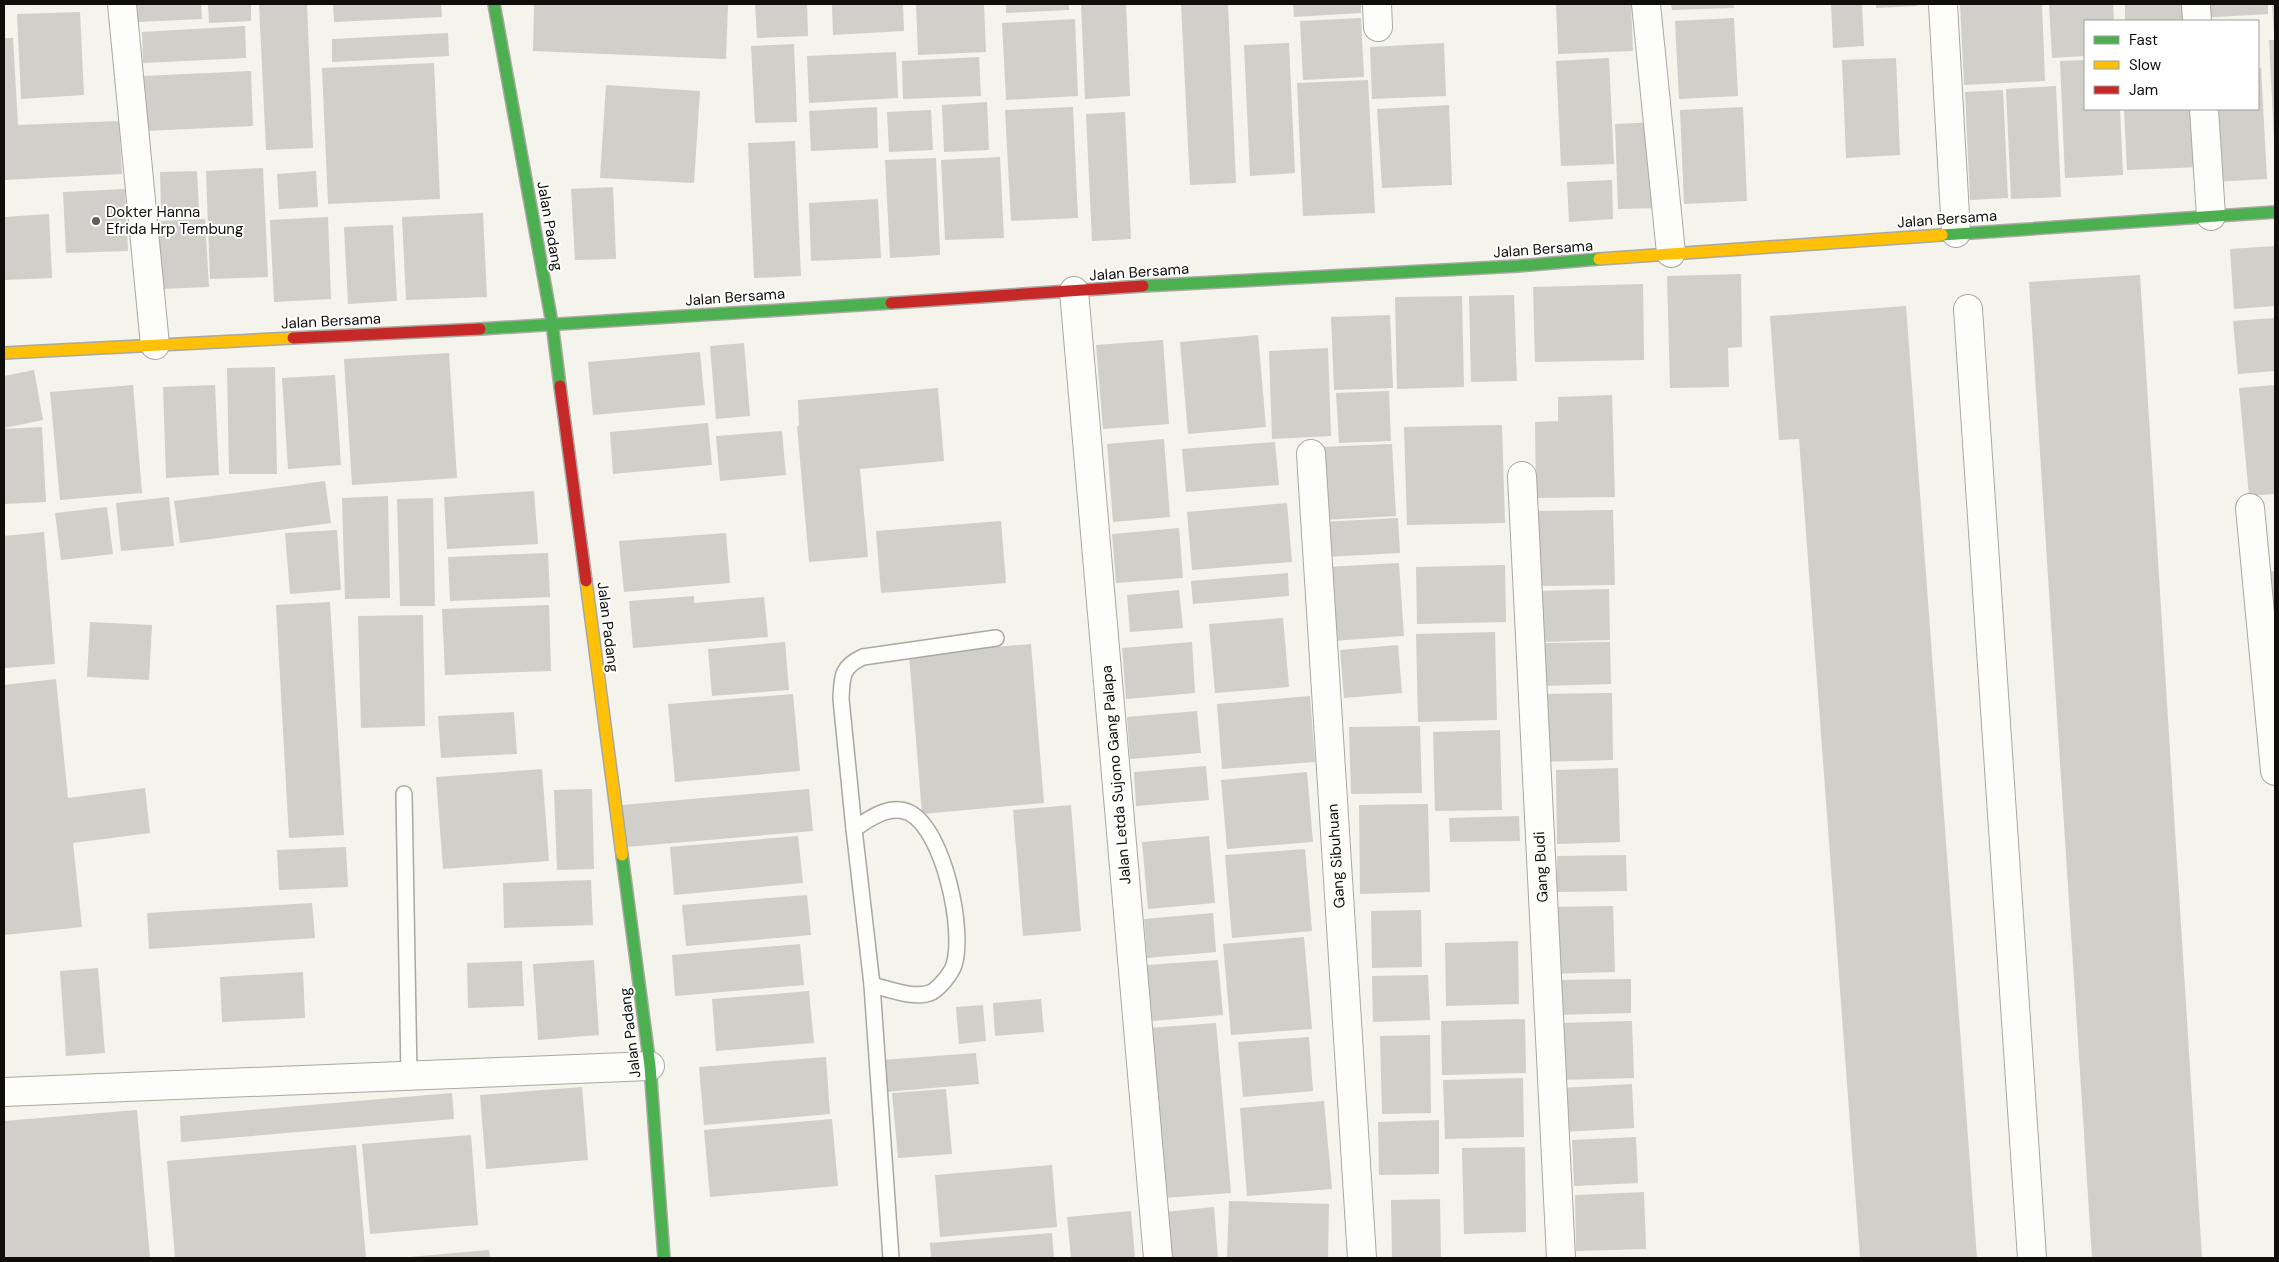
<svg xmlns="http://www.w3.org/2000/svg" width="2279" height="1262" viewBox="0 0 2279 1262" font-family="'DM Sans',sans-serif">
  <rect width="100%" height="100%" fill="#f4f3ec"/>
  <!-- building -->
  <g fill="#d0cfca">
    <polygon points="137,4 201,4 202,19 138,22"/>
    <polygon points="208,4 251,4 251,21 209,23"/>
    <polygon points="259,4 307,4 313,148 266,150"/>
    <polygon points="333,4 441,4 442,17 334,22"/>
    <polygon points="534,4 728,4 726,59 533,51"/>
    <polygon points="755,4 807,4 808,36 757,38"/>
    <polygon points="832,4 903,4 904,31 833,35"/>
    <polygon points="916,4 984,4 986,52 918,55"/>
    <polygon points="1006,4 1069,4 1069,10 1006,13"/>
    <polygon points="1081,4 1126,4 1130,96 1085,99"/>
    <polygon points="1181,4 1228,4 1236,183 1190,185"/>
    <polygon points="1293,4 1361,4 1361,13 1294,17"/>
    <polygon points="1556,4 1631,4 1633,51 1558,54"/>
    <polygon points="1671,4 1733,4 1734,8 1672,10"/>
    <polygon points="1831,4 1862,4 1864,46 1833,48"/>
    <polygon points="1876,4 1917,4 1917,6 1876,8"/>
    <polygon points="1960,4 2042,4 2045,81 1964,85"/>
    <polygon points="2049,4 2113,4 2114,21 2085,21 2085,56 2052,58"/>
    <polygon points="2125,4 2186,4 2187,21 2125,21"/>
    <polygon points="2198,4 2268,4 2268,14 2199,18"/>
    <polygon points="2272,4 2275,4 2275,34 2274,34"/>
    <polygon points="80,12 84,95 21,99 17,14"/>
    <polygon points="1361,18 1364,77 1303,80 1300,21"/>
    <polygon points="1734,18 1738,96 1679,99 1675,21"/>
    <polygon points="1075,19 1078,96 1006,100 1002,23"/>
    <polygon points="245,26 246,58 143,63 142,32"/>
    <polygon points="448,33 449,56 332,62 332,39"/>
    <polygon points="4,38 13,38 18,125 119,121 122,174 4,180"/>
    <polygon points="2269,40 2275,40 2275,139 2274,139"/>
    <polygon points="1289,43 1295,173 1250,176 1244,45"/>
    <polygon points="1444,43 1446,96 1372,99 1370,47"/>
    <polygon points="794,44 797,122 755,123 751,46"/>
    <polygon points="896,52 898,98 809,103 807,56"/>
    <polygon points="979,57 981,96 903,99 902,61"/>
    <polygon points="1609,58 1614,164 1561,166 1556,61"/>
    <polygon points="1896,58 1900,155 1846,158 1842,60"/>
    <polygon points="2085,60 2085,109 2120,109 2123,175 2065,178 2060,61"/>
    <polygon points="434,63 440,199 328,204 322,68"/>
    <polygon points="2261,68 2267,179 2213,182 2210,109 2258,109 2258,69"/>
    <polygon points="251,71 253,126 145,131 143,76"/>
    <polygon points="1368,80 1375,213 1303,216 1297,83"/>
    <polygon points="606,85 700,91 694,183 600,178"/>
    <polygon points="2056,86 2061,197 2011,199 2006,89"/>
    <polygon points="2003,90 2008,198 1970,200 1965,92"/>
    <polygon points="987,102 989,150 944,152 942,105"/>
    <polygon points="1449,105 1452,185 1382,188 1377,109"/>
    <polygon points="877,107 878,148 811,151 809,111"/>
    <polygon points="1073,107 1078,218 1011,221 1005,110"/>
    <polygon points="1743,107 1747,201 1684,204 1680,110"/>
    <polygon points="2124,109 2199,109 2202,167 2127,170"/>
    <polygon points="931,110 933,150 889,152 887,112"/>
    <polygon points="1125,112 1131,239 1092,241 1086,114"/>
    <polygon points="1657,122 1661,208 1618,209 1615,124"/>
    <polygon points="795,141 801,276 754,278 748,143"/>
    <polygon points="1000,157 1004,238 945,240 941,160"/>
    <polygon points="936,158 940,255 890,258 885,160"/>
    <polygon points="263,168 268,277 210,279 206,171"/>
    <polygon points="197,171 199,210 161,212 160,172"/>
    <polygon points="316,171 318,207 279,209 277,174"/>
    <polygon points="1612,180 1613,219 1569,222 1567,182"/>
    <polygon points="613,187 616,259 575,260 571,189"/>
    <polygon points="125,189 128,251 66,253 63,192"/>
    <polygon points="878,199 881,258 811,261 809,203"/>
    <polygon points="483,213 487,297 406,300 402,217"/>
    <polygon points="49,214 52,278 4,280 4,217"/>
    <polygon points="328,217 331,299 274,302 270,220"/>
    <polygon points="205,219 209,287 160,289 156,221"/>
    <polygon points="393,225 397,301 348,304 344,227"/>
    <polygon points="2275,246 2275,306 2234,309 2230,249"/>
    <polygon points="1741,274 1742,347 1728,348 1729,387 1670,388 1667,276"/>
    <polygon points="2140,275 2202,1258 2092,1258 2029,282"/>
    <polygon points="1643,284 1644,360 1535,362 1533,287"/>
    <polygon points="1514,295 1517,381 1471,382 1469,296"/>
    <polygon points="1462,296 1464,387 1397,389 1395,297"/>
    <polygon points="1906,306 1977,1258 1860,1258 1799,439 1779,440 1770,316"/>
    <polygon points="1390,315 1393,388 1334,390 1331,317"/>
    <polygon points="2275,318 2275,371 2238,374 2233,321"/>
    <polygon points="1258,335 1266,427 1188,434 1180,342"/>
    <polygon points="1163,340 1169,424 1103,429 1096,345"/>
    <polygon points="744,343 750,416 716,419 710,346"/>
    <polygon points="1328,348 1331,436 1272,439 1269,351"/>
    <polygon points="700,352 705,405 593,415 588,362"/>
    <polygon points="449,353 457,478 352,485 344,359"/>
    <polygon points="275,367 277,474 229,474 227,368"/>
    <polygon points="34,370 43,420 4,428 4,376"/>
    <polygon points="335,375 341,465 288,469 282,378"/>
    <polygon points="133,385 142,493 60,500 50,392"/>
    <polygon points="215,385 219,475 166,478 163,387"/>
    <polygon points="2274,385 2275,494 2249,496 2239,388"/>
    <polygon points="938,388 944,461 860,469 868,557 809,562 797,426 799,426 798,400"/>
    <polygon points="1389,391 1391,441 1339,443 1336,393"/>
    <polygon points="1612,395 1615,497 1536,498 1535,422 1558,421 1558,397"/>
    <polygon points="708,423 712,465 613,474 610,432"/>
    <polygon points="1502,425 1505,523 1407,525 1404,427"/>
    <polygon points="42,427 46,502 4,504 4,429"/>
    <polygon points="782,431 786,475 720,481 716,436"/>
    <polygon points="1164,439 1170,517 1113,522 1107,444"/>
    <polygon points="1275,442 1279,485 1186,492 1182,449"/>
    <polygon points="1392,444 1396,516 1324,520 1320,447"/>
    <polygon points="325,481 331,523 180,543 174,501"/>
    <polygon points="534,491 538,544 447,549 444,497"/>
    <polygon points="388,496 390,598 345,599 342,498"/>
    <polygon points="169,497 174,546 121,551 116,503"/>
    <polygon points="433,498 435,606 400,606 397,499"/>
    <polygon points="1287,503 1292,562 1192,570 1187,512"/>
    <polygon points="107,507 113,554 61,560 55,513"/>
    <polygon points="1613,510 1615,585 1539,586 1537,511"/>
    <polygon points="1398,518 1400,553 1324,557 1322,522"/>
    <polygon points="1001,521 1006,583 881,593 876,531"/>
    <polygon points="1179,528 1183,578 1116,583 1112,534"/>
    <polygon points="337,530 341,590 290,594 285,533"/>
    <polygon points="44,532 55,664 4,668 4,536"/>
    <polygon points="726,533 730,583 624,592 619,541"/>
    <polygon points="548,553 550,597 450,601 448,557"/>
    <polygon points="1399,563 1404,636 1332,641 1327,567"/>
    <polygon points="1505,565 1506,622 1417,624 1416,567"/>
    <polygon points="2275,571 2275,650 2265,572"/>
    <polygon points="1288,573 1289,596 1193,604 1191,581"/>
    <polygon points="1609,589 1610,640 1539,642 1538,591"/>
    <polygon points="1179,590 1183,628 1130,632 1127,595"/>
    <polygon points="694,596 694,603 764,597 768,637 633,648 629,601"/>
    <polygon points="330,602 344,835 289,838 276,605"/>
    <polygon points="549,605 551,671 445,675 442,609"/>
    <polygon points="423,615 425,726 361,728 358,616"/>
    <polygon points="1283,618 1289,687 1215,693 1209,624"/>
    <polygon points="90,622 152,625 149,680 87,677"/>
    <polygon points="1495,632 1497,720 1418,722 1416,634"/>
    <polygon points="785,642 789,690 712,696 708,649"/>
    <polygon points="1192,642 1195,693 1126,699 1122,648"/>
    <polygon points="1610,642 1611,684 1542,686 1542,643"/>
    <polygon points="1031,644 1044,803 922,814 909,654"/>
    <polygon points="1398,645 1402,693 1344,698 1340,650"/>
    <polygon points="56,679 68,798 145,788 150,833 73,843 82,927 4,935 4,685"/>
    <polygon points="1612,693 1613,760 1540,762 1539,694"/>
    <polygon points="793,694 800,771 675,782 668,704"/>
    <polygon points="1310,696 1315,762 1222,769 1217,704"/>
    <polygon points="1197,711 1201,753 1130,759 1127,717"/>
    <polygon points="514,712 517,754 441,758 438,716"/>
    <polygon points="1420,726 1422,793 1351,794 1349,727"/>
    <polygon points="1500,730 1502,810 1435,811 1433,732"/>
    <polygon points="1206,766 1209,800 1136,806 1134,772"/>
    <polygon points="1618,768 1620,842 1557,844 1556,770"/>
    <polygon points="542,769 549,861 443,869 436,777"/>
    <polygon points="1307,772 1313,842 1227,849 1221,780"/>
    <polygon points="592,789 594,869 557,870 554,790"/>
    <polygon points="809,789 813,831 626,847 622,805"/>
    <polygon points="1428,804 1430,892 1360,894 1359,805"/>
    <polygon points="1071,805 1081,931 1023,936 1013,810"/>
    <polygon points="1519,816 1520,841 1450,842 1449,818"/>
    <polygon points="798,836 803,883 674,895 670,847"/>
    <polygon points="1209,836 1215,903 1148,909 1142,842"/>
    <polygon points="346,847 348,887 279,890 277,850"/>
    <polygon points="1305,849 1312,931 1232,938 1225,855"/>
    <polygon points="1626,855 1627,891 1557,892 1557,856"/>
    <polygon points="591,880 593,925 504,928 503,883"/>
    <polygon points="807,895 811,935 686,946 682,905"/>
    <polygon points="312,903 315,938 149,949 147,913"/>
    <polygon points="1613,906 1615,972 1548,974 1546,907"/>
    <polygon points="1421,910 1422,967 1372,968 1371,911"/>
    <polygon points="1213,913 1216,952 1147,958 1144,919"/>
    <polygon points="1304,937 1312,1029 1231,1035 1223,944"/>
    <polygon points="1518,941 1519,1004 1446,1006 1445,943"/>
    <polygon points="800,944 804,985 675,996 672,955"/>
    <polygon points="594,960 599,1035 538,1040 533,964"/>
    <polygon points="1218,960 1223,1015 1152,1021 1147,965"/>
    <polygon points="522,961 524,1006 468,1008 467,963"/>
    <polygon points="98,968 105,1053 66,1056 60,971"/>
    <polygon points="303,972 305,1018 222,1022 220,977"/>
    <polygon points="1428,975 1430,1020 1373,1022 1372,976"/>
    <polygon points="1631,979 1631,1013 1554,1015 1553,980"/>
    <polygon points="809,991 814,1043 716,1051 712,999"/>
    <polygon points="1041,999 1044,1032 995,1036 993,1003"/>
    <polygon points="983,1005 986,1041 959,1044 956,1007"/>
    <polygon points="1525,1019 1526,1073 1442,1075 1441,1021"/>
    <polygon points="1632,1021 1634,1078 1558,1080 1556,1023"/>
    <polygon points="1216,1023 1231,1193 1164,1198 1149,1028"/>
    <polygon points="1430,1035 1431,1113 1382,1114 1380,1036"/>
    <polygon points="1309,1037 1313,1091 1243,1097 1238,1042"/>
    <polygon points="976,1053 979,1084 885,1092 882,1060"/>
    <polygon points="826,1057 830,1114 704,1125 699,1067"/>
    <polygon points="1523,1078 1524,1137 1445,1139 1443,1080"/>
    <polygon points="1632,1084 1634,1128 1563,1132 1560,1088"/>
    <polygon points="582,1087 588,1160 486,1169 480,1095"/>
    <polygon points="946,1089 952,1154 898,1158 892,1093"/>
    <polygon points="452,1093 454,1119 181,1142 180,1116"/>
    <polygon points="1324,1101 1332,1189 1247,1196 1240,1108"/>
    <polygon points="137,1110 150,1258 4,1258 4,1121"/>
    <polygon points="832,1119 838,1186 710,1197 704,1130"/>
    <polygon points="1439,1120 1439,1174 1379,1175 1378,1122"/>
    <polygon points="471,1135 478,1225 370,1234 362,1144"/>
    <polygon points="1636,1137 1638,1183 1574,1186 1572,1140"/>
    <polygon points="356,1145 366,1258 175,1258 167,1161"/>
    <polygon points="1525,1147 1526,1232 1464,1234 1462,1148"/>
    <polygon points="1052,1165 1057,1227 940,1237 935,1175"/>
    <polygon points="1644,1192 1646,1249 1576,1251 1575,1195"/>
    <polygon points="1440,1199 1441,1258 1392,1258 1391,1200"/>
    <polygon points="1229,1201 1329,1204 1328,1258 1227,1258"/>
    <polygon points="1214,1207 1218,1258 1169,1258 1165,1212"/>
    <polygon points="1131,1211 1135,1258 1071,1258 1067,1217"/>
    <polygon points="1052,1233 1054,1258 931,1258 930,1243"/>
    <polygon points="489,1250 490,1258 409,1258 409,1257"/>
  </g>
  <g fill="none" stroke-linecap="round" stroke-linejoin="round">
    <defs>
      <g id="lane">
        <polyline points="404,794 409,1076"/>
        <path d="M 854,829 C 869,819 890,803 910,813 C 944,831 965,931 954,965 C 951,974 940,987 932,992 C 916,1000 889,989 872,985"/>
        <path d="M 891,1258 L 872,985 L 854,829 L 841,699 C 842,677 841,667 863,657 L 996,638"/>
      </g>
      <g id="street">
        <polyline points="122,4 155,345"/>
        <polyline points="1377,4 1378,27"/>
        <polyline points="1646,4 1671,253"/>
        <polyline points="1943,4 1956,233"/>
        <polyline points="2196,4 2197,21"/>
        <polyline points="2204,109 2211,216"/>
        <polyline points="1074,291 1158,1258"/>
        <polyline points="1968,309 2032,1258"/>
        <polyline points="1311,454 1362,1258"/>
        <polyline points="1522,476 1561,1258"/>
        <polyline points="2250,508 2275,771"/>
        <polyline points="4,1092 650,1066"/>
      </g>
      <g id="fast">
        <polyline points="494,4 552,323 560,386"/>
        <polyline points="1942,235 2275,212"/>
        <polyline points="1143,286 1518,266 1599,259"/>
        <polyline points="480,329 891,303"/>
        <polyline points="622,855 650,1066 664,1258"/>
      </g>
      <g id="slow">
        <polyline points="1599,259 1942,235"/>
        <polyline points="4,353 293,338"/>
        <polyline points="586,581 622,855"/>
      </g>
      <g id="jam">
        <polyline points="891,303 1143,286"/>
        <polyline points="293,338 480,329"/>
        <polyline points="560,386 586,581"/>
      </g>
    </defs>
    <!-- lane casing -->
    <use href="#lane" stroke="#a9a8a3" stroke-width="18"/>
    <!-- street casing -->
    <use href="#street" stroke="#a9a8a3" stroke-width="30"/>
    <!-- fast casing -->
    <use href="#fast" stroke="#a9a8a3" stroke-width="14"/>
    <!-- slow casing -->
    <use href="#slow" stroke="#a9a8a3" stroke-width="14"/>
    <!-- jam casing -->
    <use href="#jam" stroke="#a9a8a3" stroke-width="14"/>
    <!-- lane -->
    <use href="#lane" stroke="#fdfdfc" stroke-width="15"/>
    <!-- street -->
    <use href="#street" stroke="#fdfdfc" stroke-width="28"/>
    <!-- fast -->
    <use href="#fast" stroke="#4caf50" stroke-width="11"/>
    <!-- slow -->
    <use href="#slow" stroke="#ffc107" stroke-width="11"/>
    <!-- jam -->
    <use href="#jam" stroke="#c62828" stroke-width="11"/>
  </g>
  <!-- markers -->
  <circle fill="#5f5e5a" stroke="#fff" stroke-width="2" cx="96" cy="221" r="5"/>
  <g text-anchor="middle" stroke-width="4" stroke-linejoin="round" paint-order="stroke">
    <!-- poi labels -->
    <g font-size="15" fill="#0f0e0b" stroke="#fff" text-anchor="start">
      <text x="106" y="217">Dokter Hanna<tspan x="106" dy="17">Efrida Hrp Tembung</tspan></text>
    </g>
    <!-- street labels -->
    <g font-size="15" fill="#0f0e0b" stroke="#fff">
      <text transform="translate(1947 219) rotate(-4)" y="5">Jalan Bersama</text>
      <text transform="translate(550 226) rotate(80)" y="5">Jalan Padang</text>
      <text transform="translate(1543 249) rotate(-4)" y="5">Jalan Bersama</text>
      <text transform="translate(1139 272) rotate(-4)" y="5">Jalan Bersama</text>
      <text transform="translate(735 297) rotate(-4)" y="5">Jalan Bersama</text>
      <text transform="translate(331 321) rotate(-3)" y="5">Jalan Bersama</text>
      <text transform="translate(608 627) rotate(83)" y="5">Jalan Padang</text>
      <text transform="translate(1116 775) rotate(-95)" y="5">Jalan Letda Sujono Gang Palapa</text>
      <text transform="translate(1336 856) rotate(-94)" y="5">Gang Sibuhuan</text>
      <text transform="translate(1541 867) rotate(-93)" y="5">Gang Budi</text>
      <text transform="translate(630 1033) rotate(-97)" y="5">Jalan Padang</text>
    </g>
  </g>
  <!-- border -->
  <rect width="2279" height="1262" fill="none" stroke="#0f0e0b" stroke-width="10"/>
  <!-- legend -->
  <rect x="2084" y="20" width="175" height="90" fill="#ffffff" stroke="#9f9f9d"/>
  <rect x="2094" y="36" width="25" height="8" fill="#4caf50" stroke="#9f9f9d"/>
  <text x="2129" y="45" font-size="15" fill="#0f0e0b">Fast</text>
  <rect x="2094" y="61" width="25" height="8" fill="#ffc107" stroke="#9f9f9d"/>
  <text x="2129" y="70" font-size="15" fill="#0f0e0b">Slow</text>
  <rect x="2094" y="86" width="25" height="8" fill="#c62828" stroke="#9f9f9d"/>
  <text x="2129" y="95" font-size="15" fill="#0f0e0b">Jam</text>
</svg>
